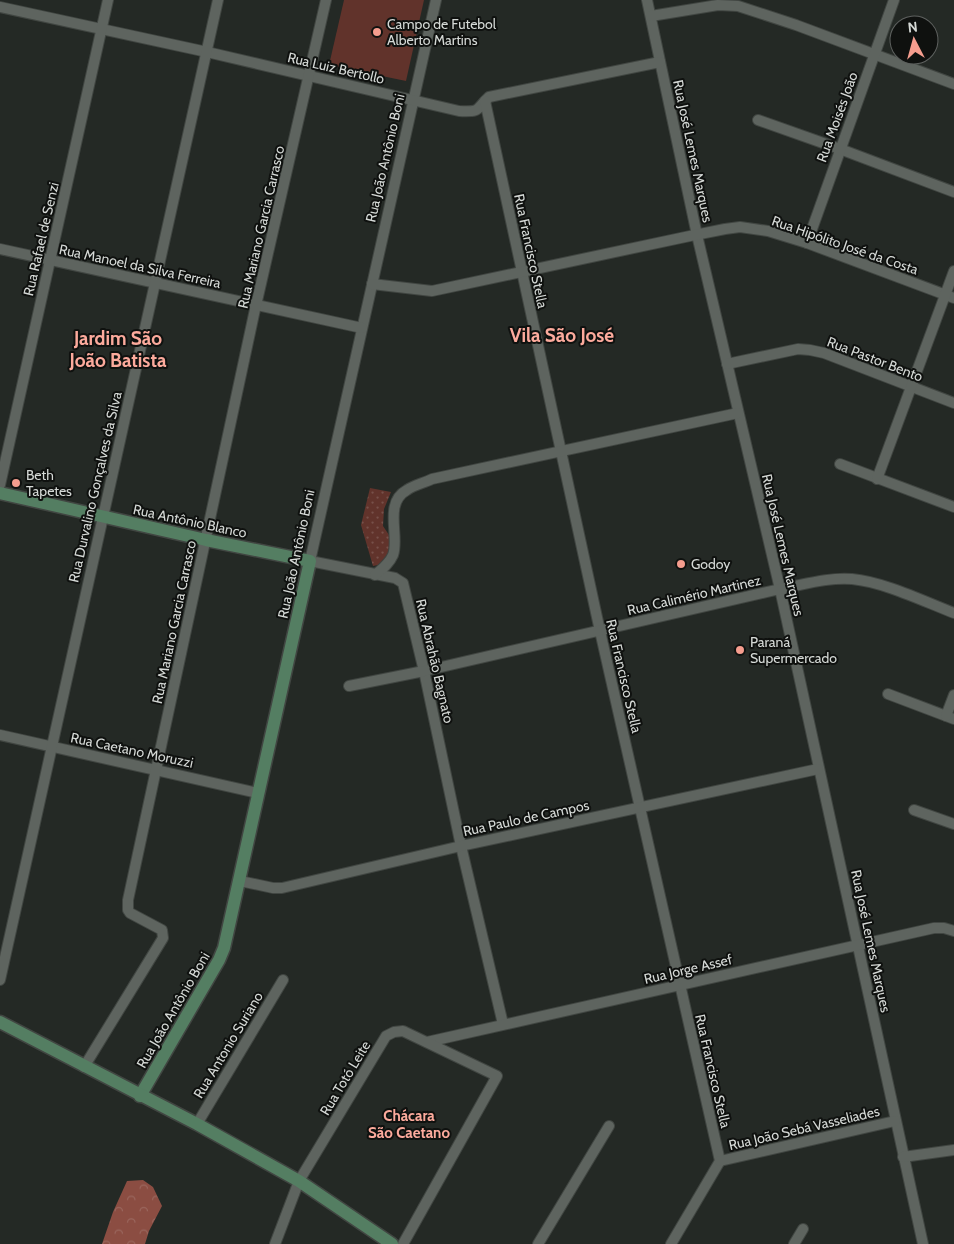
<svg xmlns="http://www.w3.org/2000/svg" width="954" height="1244" viewBox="0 0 954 1244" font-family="Cabin,sans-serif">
  <defs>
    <pattern id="forest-crowns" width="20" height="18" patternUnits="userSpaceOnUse" patternTransform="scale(1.25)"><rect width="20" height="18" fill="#8b4d42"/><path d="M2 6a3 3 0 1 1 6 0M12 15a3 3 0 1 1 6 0" fill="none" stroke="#9a665d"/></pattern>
    <pattern id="park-dots" width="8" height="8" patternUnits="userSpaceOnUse" patternTransform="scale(1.25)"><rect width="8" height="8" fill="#61332b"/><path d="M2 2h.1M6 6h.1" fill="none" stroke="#775049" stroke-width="1.8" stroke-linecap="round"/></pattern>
  </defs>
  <rect width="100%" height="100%" fill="#242925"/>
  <!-- grass -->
  <polygon fill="#61332b" points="344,0 424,0 406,81 329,65"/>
  <!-- forest -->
  <polygon fill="url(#forest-crowns)" points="143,1180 153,1187 162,1206 149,1231 145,1244 102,1244 113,1212 127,1181"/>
  <!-- park -->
  <polygon fill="url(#park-dots)" points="370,488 391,492 384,509 383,526 391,538 389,553 378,565 373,566 361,525"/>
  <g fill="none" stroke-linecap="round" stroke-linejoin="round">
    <defs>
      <g id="street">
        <polyline points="436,0 310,561 395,578 403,583 424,671 461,846 503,1024"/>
        <polyline points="647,0 697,235 780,589 923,1244"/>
        <path d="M 0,7 L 207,52 L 459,111 C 482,112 475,110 489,97 L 660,62"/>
        <polyline points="651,16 718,5 738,6 796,25 954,84"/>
        <polyline points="485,101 600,631 720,1161 671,1244"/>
        <polyline points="758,120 840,149 954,192"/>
        <polyline points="807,243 894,0"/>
        <polyline points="0,249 362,328"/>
        <polyline points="372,284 432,291 690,236 725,229 740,227 768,231 807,243 954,298"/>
        <polyline points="727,364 798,349 810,350 824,353 954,403"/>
        <polyline points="840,464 954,507"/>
        <polyline points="877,479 954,271"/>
        <polyline points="0,485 108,0"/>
        <path d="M 375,575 C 382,569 389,564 393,555 C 400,537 383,503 407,490 C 414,485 424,483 432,479 L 738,413"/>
        <path d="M 349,686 L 424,671 L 780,589 C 803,585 828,577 852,579 C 884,582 923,601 954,613"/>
        <polyline points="888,694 954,719"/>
        <polyline points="946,716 954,695"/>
        <polyline points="0,735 258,793"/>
        <polyline points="914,810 954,824"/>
        <polyline points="240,881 273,888 282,888 461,846 818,769"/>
        <polyline points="0,980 218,0"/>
        <polyline points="427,1042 934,928 944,928 954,931"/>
        <polyline points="84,1067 163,938 162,930 130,913 128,910 128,900 254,314 326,0"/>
        <polyline points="197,1124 283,980"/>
        <polyline points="903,1157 954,1150"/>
        <polyline points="720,1161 895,1121"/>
        <polyline points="275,1244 299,1181 386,1036 394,1032 403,1031 497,1076 403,1244"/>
        <polyline points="538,1244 609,1126"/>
        <polyline points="794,1244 803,1229"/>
      </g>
      <g id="secondary">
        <polyline points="0,493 206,540 310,561 224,948 219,960 140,1096"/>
        <polyline points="0,1022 197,1124 299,1181 392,1244"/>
      </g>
    </defs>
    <!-- street casing -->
    <use href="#street" stroke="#414642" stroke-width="12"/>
    <!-- secondary casing -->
    <use href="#secondary" stroke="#414642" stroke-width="15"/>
    <!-- street -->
    <use href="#street" stroke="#5e645f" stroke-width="10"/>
    <!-- secondary -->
    <use href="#secondary" stroke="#547e62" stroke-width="12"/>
  </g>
  <!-- markers -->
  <g fill="#f59d8e" stroke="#0f110f" stroke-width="2">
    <circle cx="377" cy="32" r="5"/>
    <circle cx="16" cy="483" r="5"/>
    <circle cx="681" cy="564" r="5"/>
    <circle cx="740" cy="650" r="5"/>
  </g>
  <g text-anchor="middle" stroke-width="4" stroke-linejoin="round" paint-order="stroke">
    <!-- poi labels -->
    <g font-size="14" fill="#d5d9d6" stroke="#0f110f" text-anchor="start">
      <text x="387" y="29">Campo de Futebol<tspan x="387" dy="16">Alberto Martins</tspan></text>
      <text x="26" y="480">Beth<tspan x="26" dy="16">Tapetes</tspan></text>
      <text x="691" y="569">Godoy</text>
      <text x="750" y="647">Paraná<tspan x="750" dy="16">Supermercado</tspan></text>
    </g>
    <!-- street labels -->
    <g font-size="14" fill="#d5d9d6" stroke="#0f110f">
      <text transform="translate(336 68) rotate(13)" y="5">Rua Luiz Bertollo</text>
      <text transform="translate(837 117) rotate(-70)" y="5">Rua Moisés João</text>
      <text transform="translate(693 151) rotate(78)" y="5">Rua José Lemes Marques</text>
      <text transform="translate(385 158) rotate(-77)" y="5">Rua João Antônio Boni</text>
      <text transform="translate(261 227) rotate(-77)" y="5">Rua Mariano Garcia Carrasco</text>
      <text transform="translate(41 239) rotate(-77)" y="5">Rua Rafael de Senzi</text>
      <text transform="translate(845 245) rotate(19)" y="5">Rua Hipólito José da Costa</text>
      <text transform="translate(531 251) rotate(78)" y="5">Rua Francisco Stella</text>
      <text transform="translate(140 266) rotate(12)" y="5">Rua Manoel da Silva Ferreira</text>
      <text transform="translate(875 359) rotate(21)" y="5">Rua Pastor Bento</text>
      <text transform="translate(95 487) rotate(-77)" y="5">Rua Durvalino Gonçalves da Silva</text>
      <text transform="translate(190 521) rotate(12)" y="5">Rua Antônio Blanco</text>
      <text transform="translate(783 545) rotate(77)" y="5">Rua José Lemes Marques</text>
      <text transform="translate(296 554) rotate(-78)" y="5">Rua João Antônio Boni</text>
      <text transform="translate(694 595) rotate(-13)" y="5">Rua Calimério Martinez</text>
      <text transform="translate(174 622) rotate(-78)" y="5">Rua Mariano Garcia Carrasco</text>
      <text transform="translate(435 661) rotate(77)" y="5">Rua Abrahão Bagnato</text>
      <text transform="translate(624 676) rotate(77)" y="5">Rua Francisco Stella</text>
      <text transform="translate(132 750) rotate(12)" y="5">Rua Caetano Moruzzi</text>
      <text transform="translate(526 818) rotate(-12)" y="5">Rua Paulo de Campos</text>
      <text transform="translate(871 941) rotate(78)" y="5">Rua José Lemes Marques</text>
      <text transform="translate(688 969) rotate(-13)" y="5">Rua Jorge Assef</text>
      <text transform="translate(173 1010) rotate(-60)" y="5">Rua João Antônio Boni</text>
      <text transform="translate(228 1045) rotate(-59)" y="5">Rua Antonio Suriano</text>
      <text transform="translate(713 1071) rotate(77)" y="5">Rua Francisco Stella</text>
      <text transform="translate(345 1078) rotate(-59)" y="5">Rua Totó Leite</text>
      <text transform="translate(804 1128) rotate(-13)" y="5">Rua João Sebá Vasseliades</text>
    </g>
    <!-- neighbourhood labels -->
    <g font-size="15" font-weight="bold" fill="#fcaa9c" stroke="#0f110f">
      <text x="409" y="1121">Chácara<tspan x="409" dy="17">São Caetano</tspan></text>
    </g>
    <!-- district labels -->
    <g font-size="19" font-weight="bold" fill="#fcaa9c" stroke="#0f110f">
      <text x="562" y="342">Vila São José</text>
      <text x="118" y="345">Jardim São<tspan x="118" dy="22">João Batista</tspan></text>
    </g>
  </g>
  <!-- north arrow -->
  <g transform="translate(914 40) rotate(354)"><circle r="24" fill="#0f110f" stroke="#5e615f"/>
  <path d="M0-4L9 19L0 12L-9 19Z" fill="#f59d8e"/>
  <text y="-8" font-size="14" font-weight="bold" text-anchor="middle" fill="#d5d9d6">N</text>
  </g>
</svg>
